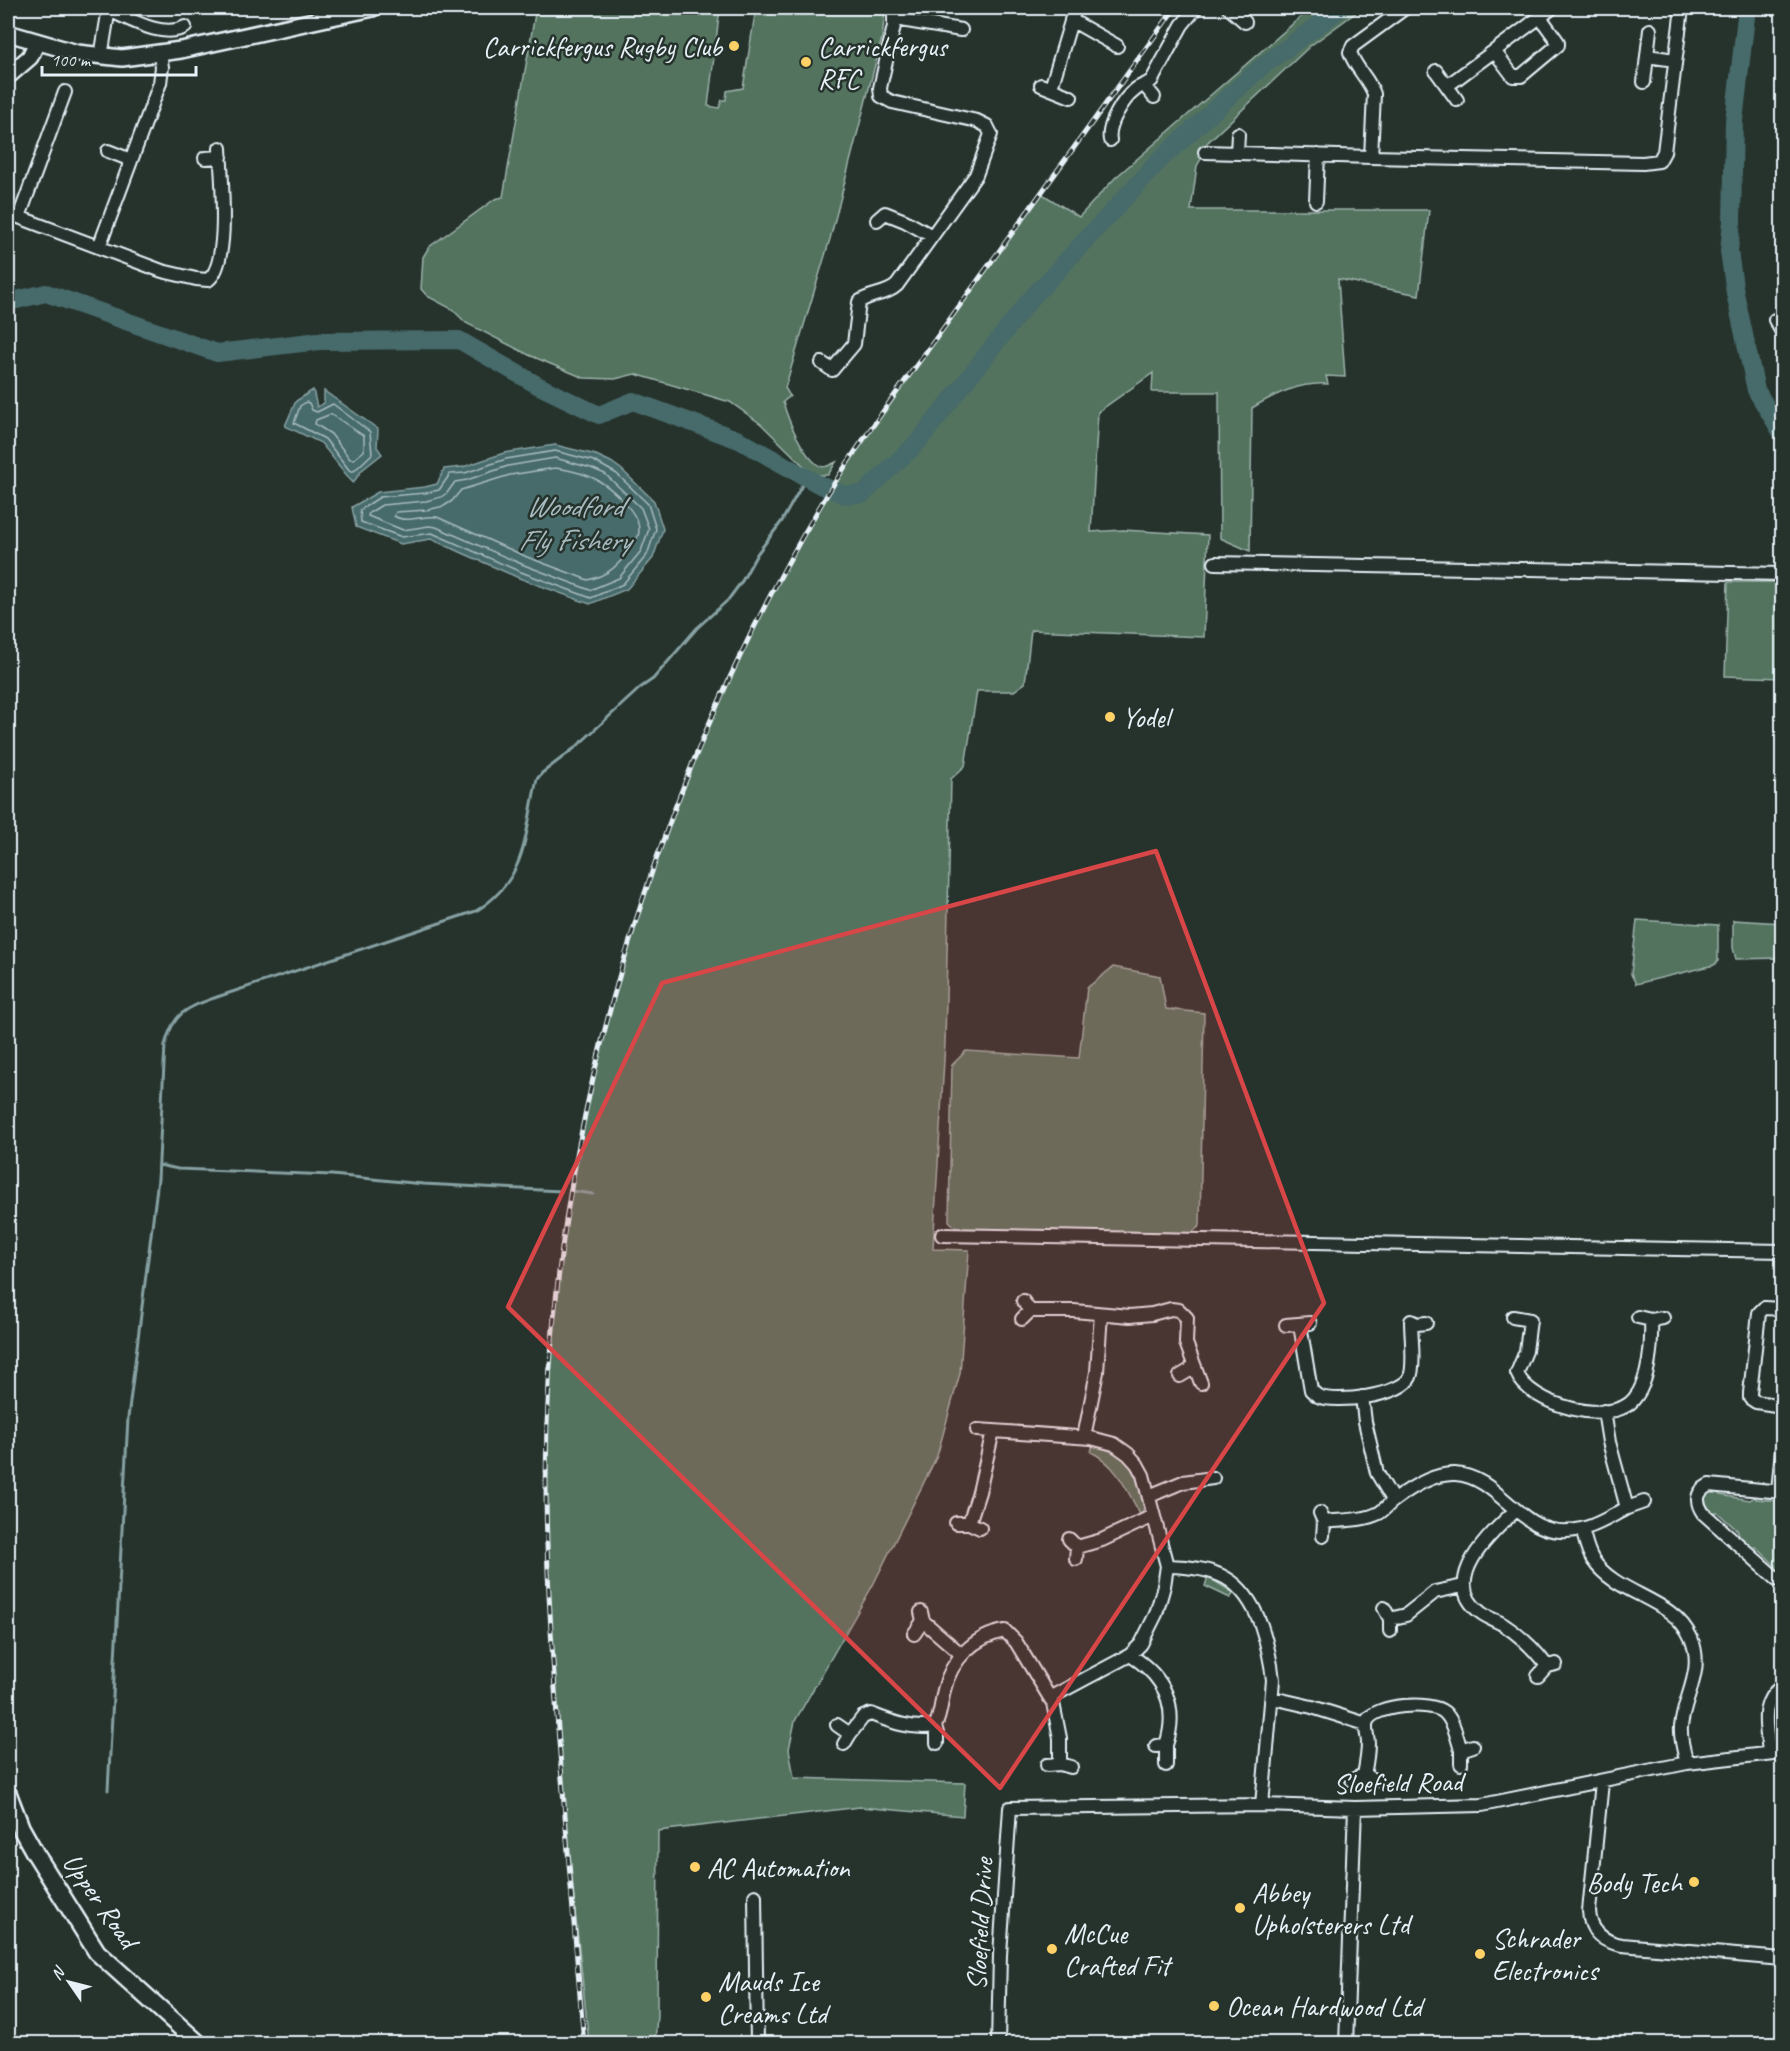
<svg xmlns="http://www.w3.org/2000/svg" width="1790" height="2051" font-family="Caveat,sans-serif">
<style>
.green{fill:#52735e;stroke:#9db2ab;stroke-width:1.5}
.water{fill:#476b6b;stroke:#87a1a3;stroke-width:1.5}
.lines{fill:none;stroke-linecap:round;stroke-linejoin:round}
.shore{stroke:#a8bbc0;stroke-width:1.5}
.stream{stroke:#87a1a3;stroke-width:3}
.river{stroke:#476b6b;stroke-width:18}
.minor-casing{stroke:#e8f1f8;stroke-width:16}
.tertiary-casing{stroke:#e8f1f8;stroke-width:20}
.secondary-casing{stroke:#e8f1f8;stroke-width:21}
.minor{stroke:#26332d;stroke-width:12}
.tertiary{stroke:#26332d;stroke-width:15}
.secondary{stroke:#26332d;stroke-width:16}
.rail-casing{stroke:#e8f1f8;stroke-width:5}
.rail{stroke:#26332d;stroke-width:3;stroke-dasharray:9;stroke-linecap:butt}
.marked{fill:#d94647;fill-opacity:0.2;stroke:#d94647;stroke-width:4.5;stroke-linejoin:round}
.poi-dot{fill:#ffd166;stroke:#26332d;stroke-width:2}
.labels{text-anchor:middle;stroke-width:5;stroke-linejoin:round;paint-order:stroke}
.poi-label{font-size:28px;fill:#e8f1f8;stroke:#26332d;text-anchor:start}
.street-label{font-size:28px;fill:#e8f1f8;stroke:#26332d}
.water-label{font-size:30px;font-style:italic;fill:#a8bbc0;stroke:#26332d}
</style>
<rect width="100%" height="100%" fill="#26332d"/>
<filter id="ink" filterUnits="userSpaceOnUse"><feTurbulence type="fractalNoise" baseFrequency=".0167" numOctaves="2"/><feDisplacementMap in="SourceGraphic" scale="12" xChannelSelector="R" yChannelSelector="G"/><feConvolveMatrix kernelMatrix="1 2 1 2 8 2 1 2 1" color-interpolation-filters="sRGB"/></filter>
<g filter="url(#ink)">
<path class="green" d="M536 8H720L708 106 719 108 722 100H726L727 91 743 88 756 8H882L885 11 882 38 830 239 785 388 790 396 783 402C788 420 802 454 818 465 824 469 830 465 836 462L828 475H813L761 424 730 402 635 374 615 379 584 378 529 355 466 323 452 309 427 296 421 289 423 257 429 247 495 199 503 197Z
M1311 8H1362L1310 46 1207 143 1205 152 1197 166 1191 210H1429L1419 295 1338 279 1345 377 1326 376 1328 384C1300 382 1275 394 1252 408L1250 551 1220 538 1219 392H1152L1153 373 1098 412 1091 532 1123 530 1208 535 1204 637 1031 630 1025 683 1014 691H977L965 766 951 779 945 1043 933 1249 969 1250 960 1373 937 1456 873 1585 795 1721 789 1749 794 1778 965 1783 963 1816 860 1807 658 1831 657 2015 655 2043H589C570 1855 544 1666 546 1477 549 1121 658 763 848 462L1041 193 1079 217 1115 178Z
M1728 582H1782V678L1725 676Z
M1637 920 1718 925V961L1714 965 1636 984 1631 974Z
M1733 920 1782 923V958L1736 959 1733 948Z
M1113 967 1160 976 1166 1009 1204 1013 1200 1226 1191 1233 959 1230 949 1221 952 1065 966 1051 1079 1058 1087 988Z
M1093 1445C1134 1456 1135 1470 1144 1508L1141 1516C1128 1492 1116 1463 1091 1452Z
M1708 1491H1716L1720 1495 1750 1500 1756 1496V1499L1782 1501V1577L1775 1572 1776 1566 1756 1547 1750 1548 1739 1536 1738 1531 1717 1512 1712 1513 1703 1500Z
M1208 1577 1234 1593 1230 1598 1205 1586Z"/>
<path class="water" d="M313 390 317 407 324 403V391L378 429 377 447 382 454 362 470 353 483 321 443 285 426 296 401Z
M555 445 596 455 611 462 621 469 654 501 663 529 653 558 627 589 590 604 519 578 431 539 401 544 356 527 352 507 378 492 425 487 437 484 444 469 463 467 504 453Z"/>
<g class="lines">
<path class="shore" d="M306 402 309 403 312 410 317 412 333 404 370 432 372 454 354 471H350L325 439 294 423 300 406Z
M331 414 364 436V451L354 459H350L331 434 315 424 316 420Z
M555 451 594 461 617 474 648 504 656 529 647 555 623 584 591 598 521 572 432 533 402 537 361 522 360 510 380 497 425 493 439 490 450 474 465 473 506 459Z
M555 458 591 468 605 474 641 508 649 529 641 551 619 578 590 590 524 565 436 527 429 526 403 530 368 516 369 513 382 505 426 501 441 497 447 493 455 482 467 480 508 466Z
M555 468C569 470 587 474 599 481 613 489 640 514 639 531 639 539 631 548 626 555 614 569 607 575 588 580L527 557 437 517C422 515 407 524 394 516L396 512 427 510 444 506 452 501 461 490 510 475Z"/>
<path class="stream" d="M159 1165 178 1169 332 1175 423 1184 561 1191
M572 1191 593 1194
M108 1790 128 1418 158 1179 165 1045C174 1011 187 1008 217 997L476 911C529 878 524 833 537 779L542 773 576 747 640 688 653 679 697 628 728 600 742 581 757 554 782 521 806 478"/>
<path class="river" d="M1747 8 1734 121 1732 221 1729 251 1735 293 1756 390 1782 433
M8 302 46 293 217 353 319 341 459 340 539 386 599 415 633 401 739 440 818 484 845 495 863 494 918 442 1029 301 1161 159 1260 68 1341 8"/>
<defs>
<path id="minor" d="M1229 8 1245 22
M109 10C130 19 162 39 185 27
M895 19 961 30
M1071 20 1117 46
M1494 51 1513 76H1521L1558 45V42L1540 17
M1647 56 1675 60
M101 57 109 8
M1436 71 1457 100
M1644 82 1650 30
M1041 85 1071 97
M1145 86 1154 97
M1447 86 1552 8
M1051 88 1075 8
M1110 140C1107 125 1123 99 1135 90 1140 85 1146 86 1152 80L1182 25 1196 8
M108 151 131 160
M1205 152 1371 157 1374 94C1369 79 1355 68 1350 52L1353 46 1405 8
M1237 153 1238 134
M1371 157 1643 163 1659 161 1664 152 1682 8
M205 158 221 157
M1316 201 1318 155
M8 213 162 271 196 279 208 280C231 264 221 175 220 148
M19 217 65 92
M877 220 885 213 905 221 932 236
M99 247 160 83 162 67 160 54
M1775 320 1782 332
M822 363 832 370 854 344 859 302C871 293 887 295 897 285L976 175 991 134 987 126 977 121 892 102 881 96 880 88 894 26V8
M1215 563 1782 574
M942 1235 1782 1251
M1782 1309 1764 1308 1759 1313 1750 1393V1398L1756 1402 1782 1406
M1030 1311H1074L1130 1316 1152 1314 1171 1309 1179 1310 1187 1318 1186 1343 1201 1383
M1513 1317 1530 1320 1526 1351 1517 1373C1529 1405 1612 1427 1634 1399 1650 1380 1652 1343 1651 1320
M1638 1317 1651 1320 1663 1318
M1022 1319 1030 1311 1023 1301
M1286 1325 1310 1323
M1300 1325 1311 1390C1313 1392 1315 1394 1318 1396 1335 1404 1401 1396 1410 1377 1415 1365 1411 1336 1411 1321L1417 1324 1426 1323
M1180 1376 1190 1370 1194 1365
M1362 1397 1365 1422 1377 1473 1393 1500
M977 1430 993 1431
M1084 1437 1097 1372 1101 1314
M1778 1492 1782 1448
M1782 1492 1709 1485C1696 1492 1695 1501 1703 1513L1777 1579 1782 1581
M1149 1496 1183 1482 1213 1478
M1627 1508 1644 1502
M1515 1511C1490 1534 1439 1581 1480 1612 1487 1618 1496 1620 1504 1625 1521 1636 1535 1650 1547 1666
M1320 1513 1324 1522 1323 1536
M1324 1522C1341 1520 1364 1521 1379 1513 1384 1510 1388 1505 1393 1501 1410 1488 1433 1473 1455 1474 1505 1477 1520 1544 1581 1529 1597 1526 1613 1515 1627 1508L1609 1442 1604 1411
M956 1523H969L980 1528
M969 1523 979 1492 993 1431 1091 1438 1114 1444 1128 1454 1137 1464 1143 1475 1167 1566 1164 1586 1156 1614 1141 1644 1130 1655 1051 1697
M1582 1529C1585 1539 1587 1551 1593 1560 1617 1596 1673 1597 1691 1638 1705 1670 1684 1696 1681 1727 1680 1739 1684 1752 1687 1763
M1069 1539 1077 1547 1076 1559
M1077 1547 1102 1540 1153 1516
M1167 1566C1216 1567 1243 1577 1261 1625 1267 1643 1271 1661 1273 1680L1262 1805
M1384 1608 1390 1619V1631
M1390 1619 1406 1615 1435 1592 1463 1586
M923 1621 961 1654
M914 1634 923 1621 921 1612
M1130 1655C1164 1676 1179 1706 1166 1745
M1538 1676 1547 1666 1556 1664
M1273 1698 1312 1707 1366 1724
M837 1725 850 1734 844 1744
M935 1726 937 1733V1743
M850 1734 863 1717 871 1714C891 1722 913 1730 935 1726 941 1715 941 1702 944 1690 951 1660 974 1636 1005 1631L1016 1642 1053 1703 1060 1738V1764
M1156 1746 1166 1745V1765
M1769 1753C1767 1727 1758 1704 1782 1686
M1461 1764V1750L1473 1746
M1047 1765 1060 1764 1071 1767
M1364 1775C1366 1765 1368 1754 1368 1743 1368 1736 1364 1728 1367 1721 1375 1704 1431 1701 1444 1712 1454 1721 1457 1738 1461 1750
M1352 1780 1364 1775 1374 1780
M1602 1782 1589 1911C1590 1932 1603 1942 1622 1945L1782 1959
M755 1896 757 2044
M998 2044 1000 1955 1010 1808 1262 1805 1355 1808 1482 1805 1687 1763 1782 1752
M1346 2044 1355 1808"/>
<path id="tertiary" d="M8 33 77 53 122 58 181 50 373 8
M8 76 30 57 37 42"/>
<path id="secondary" d="M8 1794 21 1828 35 1853 97 1952 199 2044"/>
</defs>
<use href="#minor" class="minor-casing"/>
<use href="#tertiary" class="tertiary-casing"/>
<use href="#secondary" class="secondary-casing"/>
<use href="#minor" class="minor"/>
<use href="#tertiary" class="tertiary"/>
<use href="#secondary" class="secondary"/>
<defs>
<path id="rail" d="M584 2044C576 1955 569 1867 562 1779 554 1680 546 1581 546 1481 546 1146 651 790 822 503 862 437 910 375 955 312 1028 211 1102 109 1175 8"/>
</defs>
<use href="#rail" class="rail-casing"/>
<use href="#rail" class="rail"/>
</g>
</g>
<path class="marked" d="M1156 851 1324 1303 1000 1788 508 1307 662 983Z"/>
<g class="poi-dot">
<circle cx="734" cy="46" r="6"/>
<circle cx="806" cy="62" r="6"/>
<circle cx="1110" cy="717" r="6"/>
<circle cx="695" cy="1867" r="6"/>
<circle cx="1694" cy="1882" r="6"/>
<circle cx="1240" cy="1908" r="6"/>
<circle cx="1052" cy="1949" r="6"/>
<circle cx="1480" cy="1954" r="6"/>
<circle cx="706" cy="1997" r="6"/>
<circle cx="1214" cy="2006" r="6"/>
</g>
<g class="labels">
<g class="poi-label">
<text x="722" y="56" text-anchor="end">Carrickfergus Rugby Club</text>
<text x="818" y="56">Carrickfergus<tspan x="818" dy="32">RFC</tspan></text>
<text x="1122" y="727">Yodel</text>
<text x="707" y="1877">AC Automation</text>
<text x="1682" y="1892" text-anchor="end">Body Tech</text>
<text x="1252" y="1902">Abbey<tspan x="1252" dy="32">Upholsterers Ltd</tspan></text>
<text x="1064" y="1943">McCue<tspan x="1064" dy="32">Crafted Fit</tspan></text>
<text x="1492" y="1948">Schrader<tspan x="1492" dy="32">Electronics</tspan></text>
<text x="718" y="1991">Mauds Ice<tspan x="718" dy="32">Creams Ltd</tspan></text>
<text x="1226" y="2016">Ocean Hardwood Ltd</text>
</g>
<g class="street-label">
<text transform="translate(1398 1782) rotate(-1)" y="10">Sloefield Road</text>
<text transform="translate(101 1900) rotate(55)" y="10">Upper Road</text>
<text transform="translate(979 1924) rotate(-87)" y="10">Sloefield Drive</text>
</g>
<g class="water-label">
<text x="574" y="516">Woodford<tspan x="574" dy="34">Fly Fishery</tspan></text>
</g>
</g>
<rect width="1790" height="2051" fill="none" stroke="#26332d" stroke-width="30"/>
<rect x="15" y="15" width="1760" height="2021" fill="none" stroke="#e8f1f8" stroke-width="2" filter="url(#ink)"/>
<g transform="translate(69 1982) rotate(305)" stroke="#26332d" stroke-width="4.5" paint-order="stroke">
<path d="M0-4.5L10 22L0 15L-10 22Z" fill="#e8f1f8"/>
<text y="-9" font-size="16" font-weight="bold" text-anchor="middle" fill="#e8f1f8">N</text>
</g>
<path d="M42 66v9h154v-9" fill="none" stroke="#e8f1f8" stroke-width="3"/>
<text x="51" y="66" font-size="18" fill="#e8f1f8" stroke="#26332d" stroke-width="4.5" paint-order="stroke">100 m</text>
</svg>
